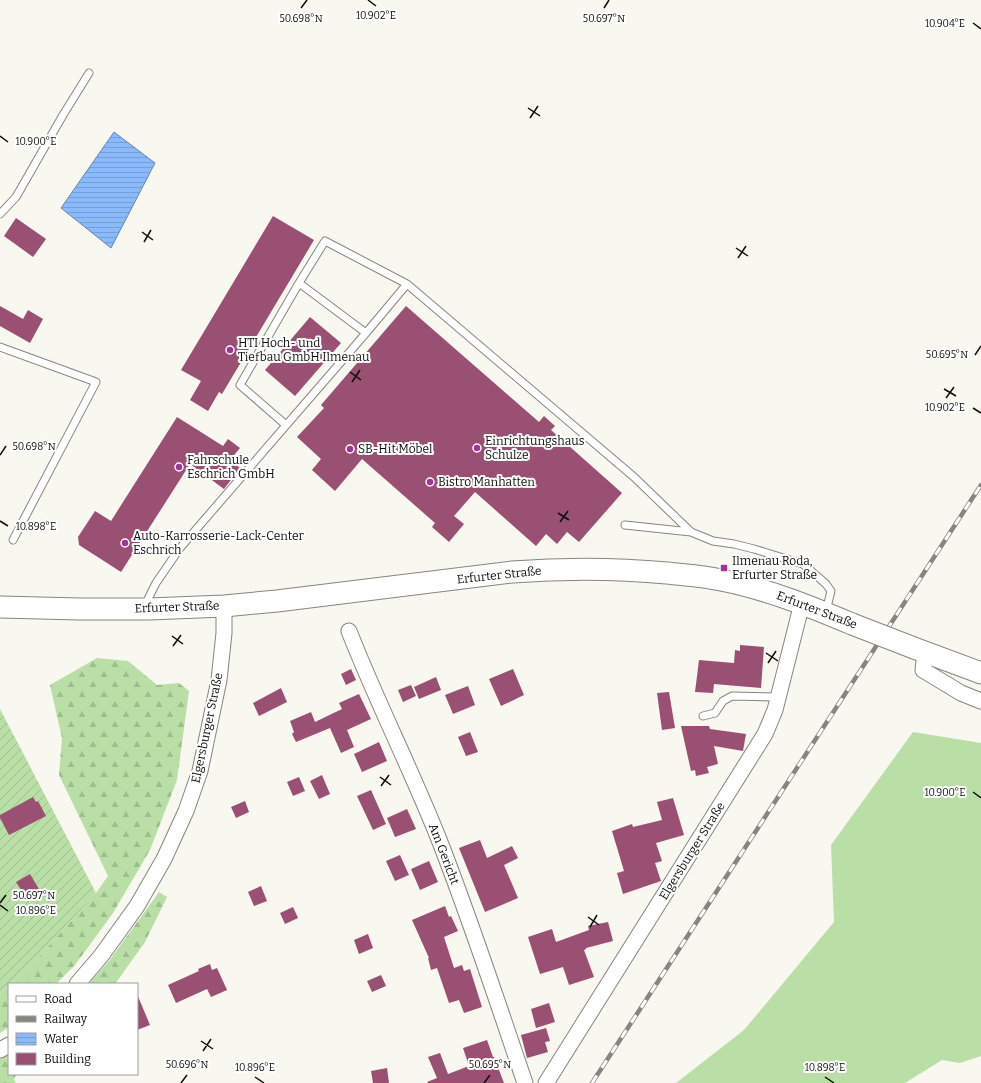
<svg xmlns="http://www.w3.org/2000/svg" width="981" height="1083" font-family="Bitter,serif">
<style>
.grass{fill:#b9dea6}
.forest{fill:url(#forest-firs)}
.garden{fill:url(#garden-furrows)}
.water{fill:url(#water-rules);stroke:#6486b3}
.building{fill:#9a5072}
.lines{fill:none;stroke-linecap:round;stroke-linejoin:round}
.lane-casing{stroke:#86857f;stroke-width:9}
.street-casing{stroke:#86857f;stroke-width:17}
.secondary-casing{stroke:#86857f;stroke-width:23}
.lane{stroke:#fff;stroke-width:7}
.street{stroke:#fff;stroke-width:15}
.secondary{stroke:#fff;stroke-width:21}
.rail-casing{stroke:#868580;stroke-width:4.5}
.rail{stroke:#fff;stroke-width:3;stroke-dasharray:9;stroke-linecap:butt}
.secondary-bridge-casing{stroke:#86857f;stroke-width:23;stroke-linecap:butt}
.secondary-bridge{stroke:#fff;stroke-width:21}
.ticks{fill:none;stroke:#0d0d0a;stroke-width:1.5}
.poi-dot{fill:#a03595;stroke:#fff;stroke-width:1.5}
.labels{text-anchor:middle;stroke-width:4;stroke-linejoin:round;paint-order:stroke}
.poi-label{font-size:12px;fill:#0d0d0a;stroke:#fff;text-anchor:start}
.street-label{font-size:12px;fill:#0d0d0a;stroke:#fff}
.ticks-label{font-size:10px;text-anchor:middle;fill:#0d0d0a;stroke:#fff;stroke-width:4;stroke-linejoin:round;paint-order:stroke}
</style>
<defs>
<pattern id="forest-firs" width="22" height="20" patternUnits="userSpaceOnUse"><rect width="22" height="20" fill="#b9dea6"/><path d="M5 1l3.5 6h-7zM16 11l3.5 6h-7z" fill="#9ebd8e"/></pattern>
<pattern id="garden-furrows" width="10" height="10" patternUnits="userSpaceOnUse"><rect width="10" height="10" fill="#b9dea6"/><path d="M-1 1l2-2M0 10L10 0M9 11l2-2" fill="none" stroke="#9ebd8e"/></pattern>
<pattern id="water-rules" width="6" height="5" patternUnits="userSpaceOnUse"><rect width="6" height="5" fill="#8abafb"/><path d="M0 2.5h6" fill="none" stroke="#769fd6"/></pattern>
</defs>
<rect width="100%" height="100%" fill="#f8f7f0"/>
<path class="grass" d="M913 732 981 743V1056L960 1063 942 1060 905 1083H676L744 1030 834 922 831 845Z"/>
<path class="forest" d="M97 658 128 661 157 685 179 683 189 691 177 780 150 850 113 913 75 965 56 984H11L29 968 96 893 108 876 59 775 62 738 50 685Z
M159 892 167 897 145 942 115 984H88L109 961Z
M9 986V1027L0 1033V993Z
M9 1052V1074H17L14 1079 16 1083H0V1059Z"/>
<path class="garden" d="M0 709 96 893 29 968 11 984H9V986L0 993Z"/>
<path class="water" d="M114 132 155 163 111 248 61 208Z"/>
<path class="building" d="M273 216 314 240 222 394 219 392 208 411 190 400 201 381 181 370Z
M16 218 46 239 33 257 4 236Z
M0 306 23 319 28 310 43 319 30 343 0 326Z
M406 306 539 422 544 416 555 426 551 430 622 493 579 542 567 532 557 544 546 534 536 546 475 492 454 516 464 524 449 542 432 527 435 523 362 459 335 491 312 470 321 459 297 437 324 408 321 405Z
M310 317 341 343 295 396 265 370Z
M177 417 223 446 228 439 240 448 230 460 240 468 224 489 190 464 121 572 79 545 78 537 95 511 111 521Z
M740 645 764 647 761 688 714 684 713 693 695 692 699 660 734 663 735 650 740 651Z
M351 669 356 680 346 685 341 674Z
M513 669 524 695 501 706 489 679Z
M436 677 441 690 419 699 414 687Z
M411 685 416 696 403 702 398 690Z
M468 686 475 705 453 714 445 695Z
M281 688 287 702 259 716 253 703Z
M669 692 675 728 662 730 657 693Z
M359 694 371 719 347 730 354 747 341 753 330 728 296 742 292 734 294 732 290 721 311 712 315 722 342 709 339 703Z
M681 726H709L710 729 746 734 743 751 714 746 718 764 707 767 709 773 696 776 695 770 691 771Z
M470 732 478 752 466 756 458 737Z
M379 742 387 761 362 772 354 754Z
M322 775 330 794 319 799 310 781Z
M299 777 305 791 293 796 287 782Z
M371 790 386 824 373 830 357 796Z
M33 797 36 802 38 801 46 816 9 835 0 818V815Z
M673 798 684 835 656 843 662 861 655 863 661 881 623 894 617 873 624 871 612 831 632 824 633 827 662 820 657 802Z
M245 801 249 812 236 818 231 807Z
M407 809 416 829 395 837 387 818Z
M480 840 487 858 512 846 518 858 504 865 518 898 485 912 459 848Z
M400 855 409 875 395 881 386 861Z
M429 861 438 882 420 890 411 869Z
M30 874 39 889 25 896 16 882Z
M261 886 267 901 254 906 248 892Z
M445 906 449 917 451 916 458 931 444 937 454 968 462 965 464 971 470 969 482 1007 464 1013 459 1000 449 1003 437 968 431 970 428 958H429L412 920Z
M293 907 298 918 285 924 280 913Z
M608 922 613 941 586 948V949L584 950 594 977 569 985 563 967 540 974 528 937 552 929 556 942 589 930 588 926Z
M368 934 373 948 359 954 354 940Z
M210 964 212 970 217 968 227 990 211 997 207 989 176 1003 168 985 199 971 198 969Z
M381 975 386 986 372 992 367 981Z
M137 994 150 1025 137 1030Z
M549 1003 555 1022 536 1028 531 1009Z
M546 1028 550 1041 545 1042 548 1052 527 1058 521 1035Z
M487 1040 493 1057H494L504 1083H428L427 1082 437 1078 428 1057 440 1053 448 1074 469 1066 463 1048Z
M387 1068 389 1083H373L371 1071Z"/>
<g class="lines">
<defs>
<path id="lane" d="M0 214 16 197 63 115 89 73
M366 333 299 283 325 241 407 284
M0 347 96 382 13 540
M286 425 240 385 299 283
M625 525 691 532
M149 607 148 599 156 583 180 548 366 333 407 284 634 477 691 532 713 541 734 544 754 549 803 564 826 584 831 591 826 611
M703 716 715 713 723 701 732 696 778 697"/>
<path id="street" d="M349 631C376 700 410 767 438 837 470 918 497 1001 525 1083
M925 652 923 670 961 693 981 701
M77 984 101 956 137 906 164 859 186 811 200 771 219 680 224 633V606
M0 1050 9 1045
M546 1083 765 734 775 710 802 603"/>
<path id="secondary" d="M0 607 80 609H149L224 606 277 601 512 572C564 568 615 568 667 573 684 575 703 576 721 580 767 589 809 606 852 624
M914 648 981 673"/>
</defs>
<use href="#lane" class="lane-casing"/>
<use href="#street" class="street-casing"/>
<use href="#secondary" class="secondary-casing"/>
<use href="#lane" class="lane"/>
<use href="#street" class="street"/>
<use href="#secondary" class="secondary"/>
<defs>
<path id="rail" d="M592 1083 981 485"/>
</defs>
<use href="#rail" class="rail-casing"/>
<use href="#rail" class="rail"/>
<defs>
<path id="secondary-bridge" d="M852 624 914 648"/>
</defs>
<use href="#secondary-bridge" class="secondary-bridge-casing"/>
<use href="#secondary-bridge" class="secondary-bridge"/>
</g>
<path class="ticks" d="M368 0 376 6M301 8 307 0M604 8 609 0M973 23 981 29M528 108 540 116M530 118 538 106M0 136 8 142M142 232 153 240M144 242 151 230M736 248 748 256M738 258 746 246M975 355 981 346M350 372 361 380M352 382 360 370M944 389 956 396M946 398 954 387M973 408 981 413M0 455 6 446M558 513 569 520M0 521 8 526M560 522 568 511M172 636 183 644M173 646 181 635M766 653 778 661M768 663 776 651M380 777 391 785M381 786 389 775M973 792 981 798M0 903 6 895M0 905 8 911M588 917 599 925M590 927 597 915M201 1041 213 1049M203 1051 211 1039M255 1077 264 1083M825 1077 834 1083M181 1083 187 1075M484 1083 490 1075"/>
<g class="poi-dot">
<circle cx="230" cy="350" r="4"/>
<circle cx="477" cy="448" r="4"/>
<circle cx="350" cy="449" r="4"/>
<circle cx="179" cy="467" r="4"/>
<circle cx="430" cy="482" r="4"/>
<circle cx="125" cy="543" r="4"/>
<rect x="720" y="564" width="8" height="8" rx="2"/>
</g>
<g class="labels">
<g class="poi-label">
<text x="238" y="347">HTI Hoch- und<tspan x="238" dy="14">Tiefbau GmbH Ilmenau</tspan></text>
<text x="485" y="445">Einrichtungshaus<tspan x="485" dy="14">Schulze</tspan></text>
<text x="358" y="453">SB-Hit Möbel</text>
<text x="187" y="464">Fahrschule<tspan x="187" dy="14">Eschrich GmbH</tspan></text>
<text x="438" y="486">Bistro Manhatten</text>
<text x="133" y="540">Auto-Karrosserie-Lack-Center<tspan x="133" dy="14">Eschrich</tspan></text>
<text x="732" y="565">Ilmenau Roda,<tspan x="732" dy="14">Erfurter Straße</tspan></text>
</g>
<g class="street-label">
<text transform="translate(499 575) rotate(-6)" y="4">Erfurter Straße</text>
<text transform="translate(177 607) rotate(-2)" y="4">Erfurter Straße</text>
<text transform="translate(817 610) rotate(21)" y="4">Erfurter Straße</text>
<text transform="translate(207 728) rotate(-78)" y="4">Elgersburger Straße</text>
<text transform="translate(692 851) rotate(-58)" y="4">Elgersburger Straße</text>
<text transform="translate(444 854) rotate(69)" y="4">Am Gericht</text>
</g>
</g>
<g class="ticks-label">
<text x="376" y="19">10.902°E</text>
<text x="604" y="22">50.697°N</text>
<text x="301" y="22">50.698°N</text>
<text x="945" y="27">10.904°E</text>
<text x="36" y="145">10.900°E</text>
<text x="947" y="358">50.695°N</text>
<text x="945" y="411">10.902°E</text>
<text x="34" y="450">50.698°N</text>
<text x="36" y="530">10.898°E</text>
<text x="945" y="796">10.900°E</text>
<text x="34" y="899">50.697°N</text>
<text x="36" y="914">10.896°E</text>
<text x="187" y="1068">50.696°N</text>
<text x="490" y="1068">50.695°N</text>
<text x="255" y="1071">10.896°E</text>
<text x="825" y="1071">10.898°E</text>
</g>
<rect x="8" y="983" width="130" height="92" fill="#ffffff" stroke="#9e9e9d"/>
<rect x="16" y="996" width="20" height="6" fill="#ffffff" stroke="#9e9e9d"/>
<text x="44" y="1003" font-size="12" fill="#0d0d0a">Road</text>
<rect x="16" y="1016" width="20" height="6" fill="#868580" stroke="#9e9e9d"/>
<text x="44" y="1023" font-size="12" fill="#0d0d0a">Railway</text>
<rect x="16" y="1033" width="20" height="12" fill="url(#water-rules)" stroke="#9e9e9d"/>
<text x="44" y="1043" font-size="12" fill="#0d0d0a">Water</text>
<rect x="16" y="1053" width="20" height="12" fill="#9a5072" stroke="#9e9e9d"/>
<text x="44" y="1063" font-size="12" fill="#0d0d0a">Building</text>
</svg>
